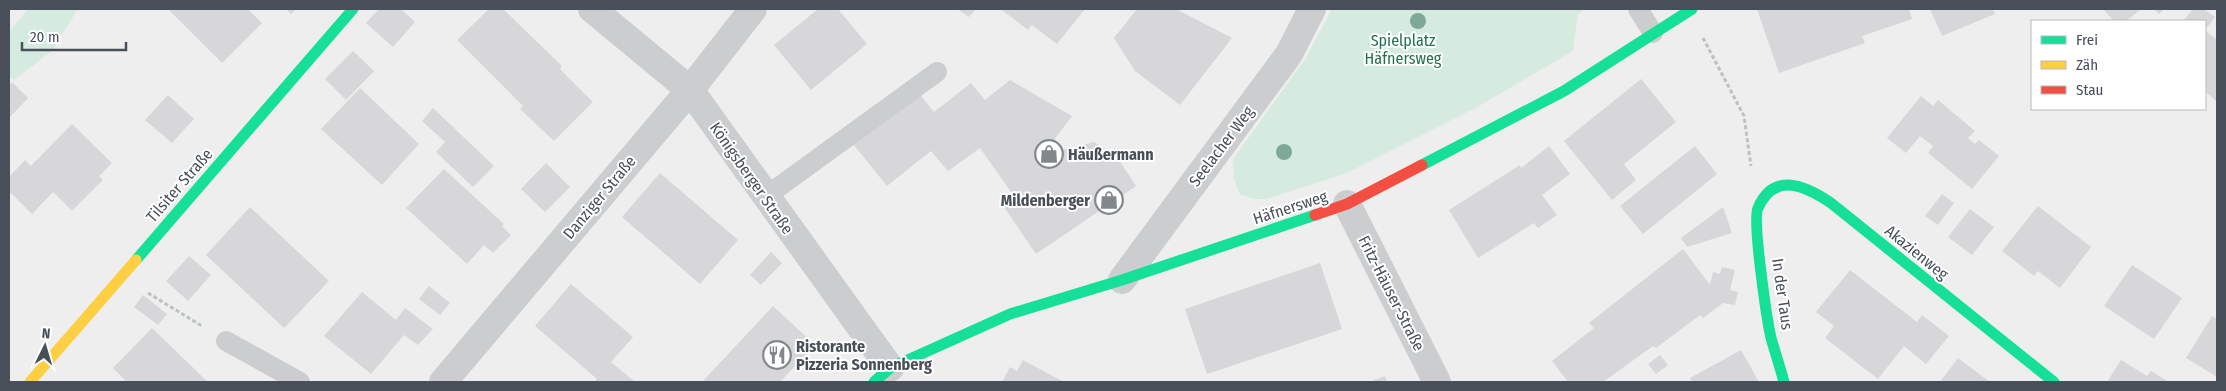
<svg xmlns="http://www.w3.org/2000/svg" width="2226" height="391" font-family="'Fira Sans Condensed',sans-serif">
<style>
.green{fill:#d5ebdf}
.building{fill:#d7d6d9}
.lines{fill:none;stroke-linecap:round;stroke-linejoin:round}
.path{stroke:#b9c3c0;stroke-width:3;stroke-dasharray:4 2.5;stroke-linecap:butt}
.lane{stroke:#cbcdcf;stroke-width:20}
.street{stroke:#cbcdcf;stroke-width:28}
.fast{stroke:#16e098;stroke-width:11}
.slow{stroke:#ffcf43;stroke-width:11}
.jam{stroke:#f24e42;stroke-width:11}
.tree{fill:#7ea996}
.labels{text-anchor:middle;stroke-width:4;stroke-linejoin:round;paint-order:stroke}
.park-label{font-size:16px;fill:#21714e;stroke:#fff}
.street-label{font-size:16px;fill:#484f58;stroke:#fff}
.poi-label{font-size:16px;font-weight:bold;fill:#484f58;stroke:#fff;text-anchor:start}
</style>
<rect width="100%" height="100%" fill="#efeeee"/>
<path class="green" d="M28 9H78L52 51 14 80 9 76V32Z
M1332 9H1586L1578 14 1573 51 1479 106 1347 173 1267 199H1253L1240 194 1234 180 1233 159 1306 58Z"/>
<path class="building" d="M168 9H248L262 23 222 63Z
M286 9H296L291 14Z
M379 9H401L415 22 393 47 366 23Z
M489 9H503L562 66 560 69 593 102 554 141 520 109 523 106 457 40Z
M818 9H838L867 44 811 90 774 45Z
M957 9H976L969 17Z
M1003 9H1085L1057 44 1032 25 1028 30 1002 10Z
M1137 9H1176L1232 38 1180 105 1135 71 1114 38Z
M1757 9H1909L1912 19 1862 36 1865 43 1779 73Z
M1930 9H1993L1995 14 1942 36Z
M2103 9H2141L2126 21H2114Z
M2154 9H2164L2159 14Z
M2193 9H2204L2215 17 2205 30 2217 40V102L2205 91V21H2183Z
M353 51 374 71 346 100 325 79Z
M1641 79 1676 122 1624 164 1636 180 1612 200 1564 141Z
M1010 80 1072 116 1054 140 1058 151 1094 142 1117 157 1136 186 1036 254 1004 207 1016 199 980 148 948 171 931 151 887 186 853 144 918 92 934 112 971 83 985 100Z
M12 82 28 98 9 118V86Z
M360 88 419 144 382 185 321 129Z
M168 95 194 119 172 143 145 120Z
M1921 96 1933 106 1938 100 1975 131 1968 138 1975 144 1979 140 1999 156 1972 189 1928 153 1933 146 1920 136 1906 153 1887 138Z
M433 108 494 166 473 187 436 152 445 142 422 121Z
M72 124 112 163 99 176 103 180 72 211 53 192 32 214 9 191V177L25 160 31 166Z
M1549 146 1570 174 1542 195 1557 215 1538 228 1534 223 1478 258 1449 210 1520 165 1521 168Z
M1695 146 1717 174 1643 234 1620 206Z
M546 163 570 187 545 212 521 189Z
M444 169 504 224 502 226 511 235 493 253 484 245 467 264 406 208Z
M660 173 738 240 700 284 622 217Z
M1942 194 1954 203 1938 225 1925 216Z
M2038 206 2091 247 2060 288 2038 271 2034 276 2002 251Z
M250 207 329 281 284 328 206 255Z
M1723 207 1732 233 1687 247 1681 238Z
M1970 209 1994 227 1972 255 1948 237Z
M1683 249 1710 285 1713 272 1720 274 1722 267 1735 270 1730 290 1738 292 1735 305 1723 303 1703 318 1700 315 1656 348 1653 346 1603 382H1568L1552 361 1594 328 1589 323Z
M771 252 782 263 761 285 750 275Z
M189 256 211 275 188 301 166 281Z
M1320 263 1342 329 1207 374 1185 309Z
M2132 265 2182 298 2154 339 2104 306Z
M1850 270 1917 322 1922 315 1949 336 1926 364 1904 346 1878 379 1825 338 1834 326 1816 312Z
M571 284 633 337 611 362 635 382H594L597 379 535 326Z
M429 286 450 303 440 315 419 299Z
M362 292 396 320 405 308 433 329 418 345 404 335 371 374 324 336Z
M143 295 167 314 158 325 134 307Z
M773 306 815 345 780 382H702Z
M2212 316 2217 319V377L2186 358Z
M152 328 184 359 208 382H127L113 368Z
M1741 350 1759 382H1692L1690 378Z
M1660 355 1668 365 1656 374 1648 364Z
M1958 358 1990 382H1940Z
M1023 360 1064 382H1002L1010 367 1017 371Z
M2121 360 2147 376 2151 371 2169 382H2107Z
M1385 376 1387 382H1369Z"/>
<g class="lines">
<path class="path" d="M1703 38 1744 116 1751 166
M148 293 202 326"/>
<path class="lane" d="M1638 9 1653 33
M765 197 937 72
M226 341 300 382"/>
<path class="street" d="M592 9 690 90 890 368
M1347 204 1437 382
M1122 280 1289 54 1312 9
M443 382 690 90 753 9"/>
<path class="fast" d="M1422 165 1564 91 1692 9
M136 260 353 9
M874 382 890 368 1010 314 1122 280 1315 215
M1784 382C1780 367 1775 352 1771 338 1767 320 1752 220 1758 208 1774 171 1806 186 1831 203L2054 382"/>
<path class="slow" d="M30 382 136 260"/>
<path class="jam" d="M1315 215 1347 204 1422 165"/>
</g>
<g class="tree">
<circle cx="1418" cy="21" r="8"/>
<circle cx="1284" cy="152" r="8"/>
</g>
<defs>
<symbol id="shop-ring" viewBox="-11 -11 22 22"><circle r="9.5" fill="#fff" stroke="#82878c" stroke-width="1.5"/><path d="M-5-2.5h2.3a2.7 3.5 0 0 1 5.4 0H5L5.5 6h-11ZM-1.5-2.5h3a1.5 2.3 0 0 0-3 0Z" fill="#82878c"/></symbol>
<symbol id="restaurant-ring" viewBox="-11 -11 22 22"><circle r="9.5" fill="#fff" stroke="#82878c" stroke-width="1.5"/><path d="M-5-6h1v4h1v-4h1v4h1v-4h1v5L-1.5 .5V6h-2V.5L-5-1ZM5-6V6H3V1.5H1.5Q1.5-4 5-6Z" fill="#82878c"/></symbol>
</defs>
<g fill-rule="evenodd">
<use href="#shop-ring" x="1033" y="138" width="32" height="32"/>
<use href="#shop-ring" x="1093" y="184" width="32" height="32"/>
<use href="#restaurant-ring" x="761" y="339" width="32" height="32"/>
</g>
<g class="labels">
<g class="park-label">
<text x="1403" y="46">Spielplatz<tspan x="1403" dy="18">Häfnersweg</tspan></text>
</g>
<g class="street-label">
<text transform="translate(1221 146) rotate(-53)" y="6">Seelacher Weg</text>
<text transform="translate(752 178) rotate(55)" y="6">Königsberger Straße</text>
<text transform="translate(179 185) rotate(-49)" y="6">Tilsiter Straße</text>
<text transform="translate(599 197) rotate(-50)" y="6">Danziger Straße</text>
<text transform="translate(1290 207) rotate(-18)" y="6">Häfnersweg</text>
<text transform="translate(1917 252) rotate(39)" y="6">Akazienweg</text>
<text transform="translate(1392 293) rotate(63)" y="6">Fritz-Häuser-Straße</text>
<text transform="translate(1783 294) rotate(82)" y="6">In der Taus</text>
</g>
<g class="poi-label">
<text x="1068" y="160">Häußermann</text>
<text x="1090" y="206" text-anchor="end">Mildenberger</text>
<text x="796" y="352">Ristorante<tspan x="796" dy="18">Pizzeria Sonnenberg</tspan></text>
</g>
</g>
<rect width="2226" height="391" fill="none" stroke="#484f58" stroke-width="20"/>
<rect x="2031" y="20" width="175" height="90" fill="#ffffff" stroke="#b6b9bc"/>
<rect x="2041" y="36" width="25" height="8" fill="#16e098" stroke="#b6b9bc"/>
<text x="2076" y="45" font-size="15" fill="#484f58">Frei</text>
<rect x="2041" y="61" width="25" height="8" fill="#ffcf43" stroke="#b6b9bc"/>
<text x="2076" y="70" font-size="15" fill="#484f58">Zäh</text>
<rect x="2041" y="86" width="25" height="8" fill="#f24e42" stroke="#b6b9bc"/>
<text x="2076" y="95" font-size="15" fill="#484f58">Stau</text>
<g transform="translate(45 346) rotate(5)" stroke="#ffffff" stroke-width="4" paint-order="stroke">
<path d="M0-4L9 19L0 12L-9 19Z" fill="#484f58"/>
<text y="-8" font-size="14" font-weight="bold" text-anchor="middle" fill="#484f58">N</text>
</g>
<path d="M22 42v8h104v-8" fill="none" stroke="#484f58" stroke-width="2.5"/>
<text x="30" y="42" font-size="15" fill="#484f58" stroke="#ffffff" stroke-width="4" paint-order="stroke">20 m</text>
</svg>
